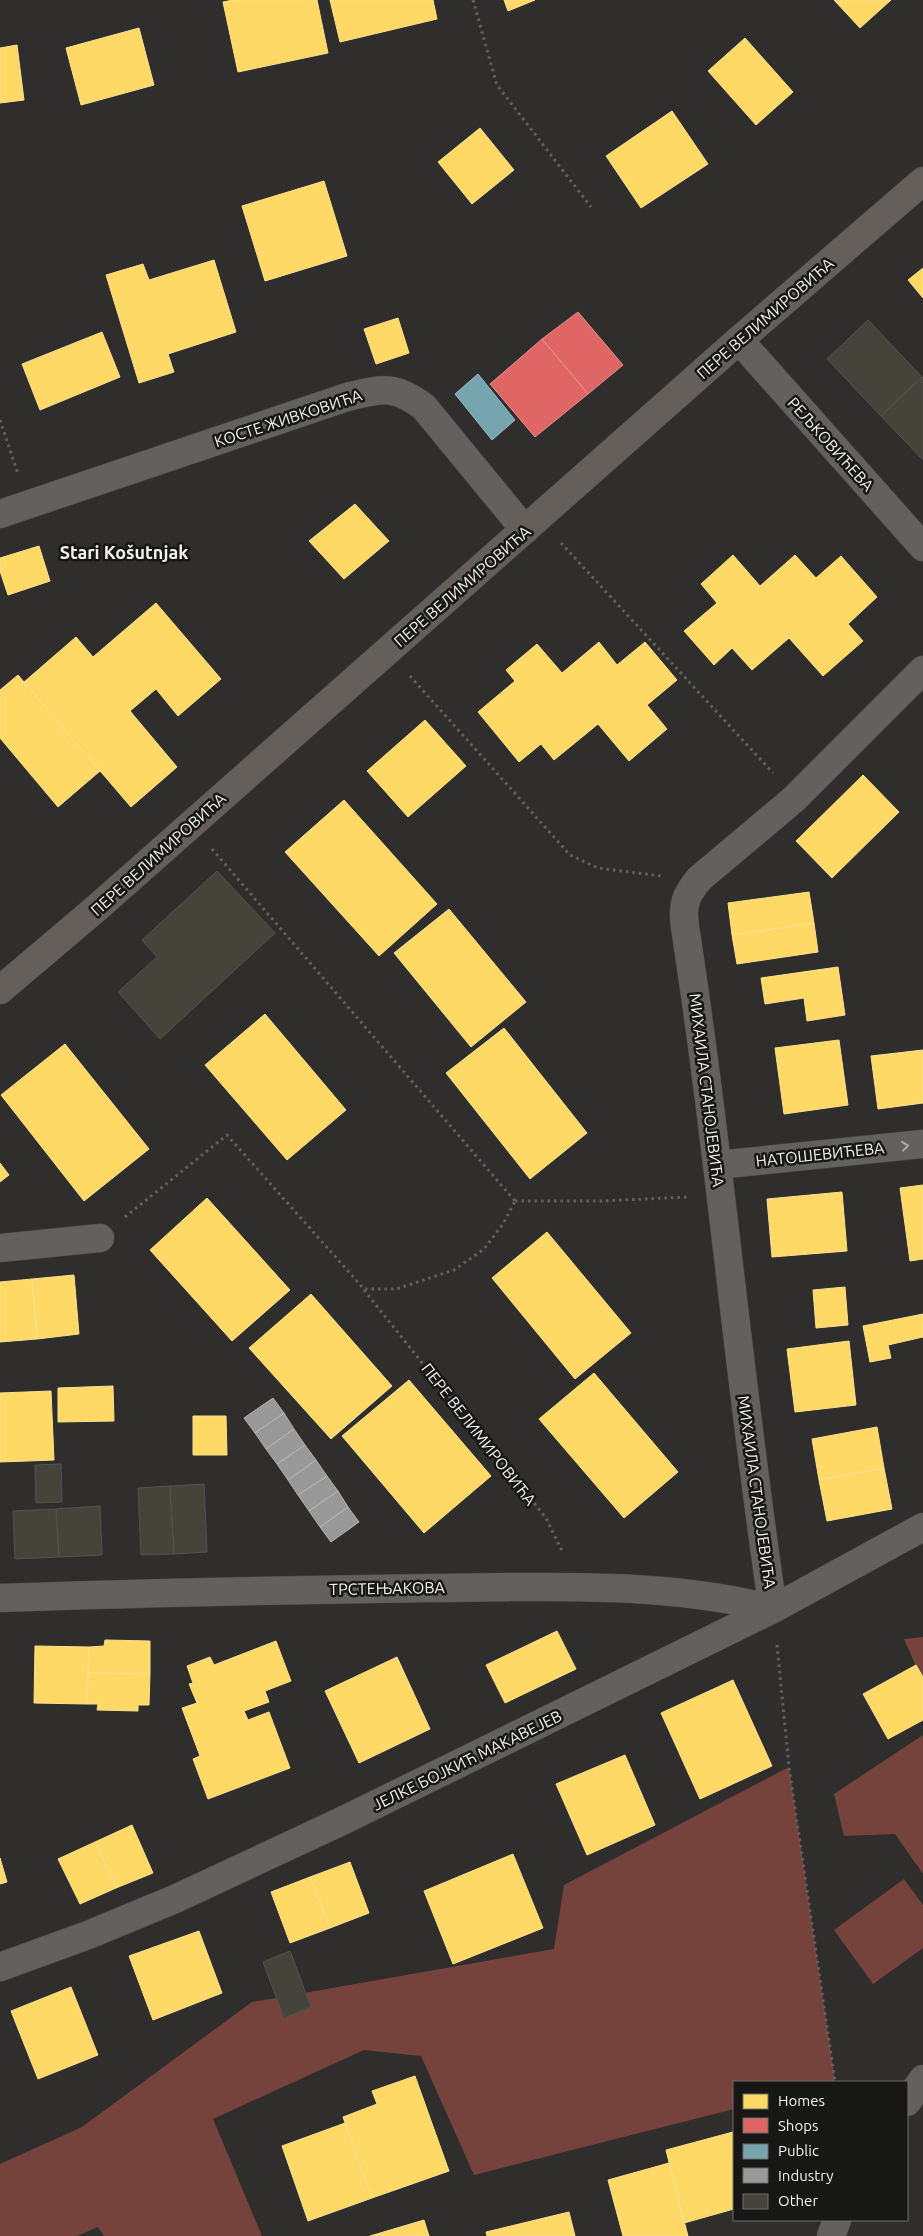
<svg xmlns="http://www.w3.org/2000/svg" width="923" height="2236" font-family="Ubuntu,sans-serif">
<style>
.green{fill:#76433c}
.homes{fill:#ffd966;stroke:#fbe08f}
.shops{fill:#e06666;stroke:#e6908f}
.public{fill:#76a5af;stroke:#9cbcc2}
.industry{fill:#999;stroke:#b4b4b3}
.building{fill:#44443a;stroke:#535351}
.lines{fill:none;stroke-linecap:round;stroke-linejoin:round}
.minor-casing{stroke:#4c4b49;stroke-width:29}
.major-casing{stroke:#4c4b49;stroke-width:29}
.path{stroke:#626261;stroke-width:3;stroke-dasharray:2.5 4;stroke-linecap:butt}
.minor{stroke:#626160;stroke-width:28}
.major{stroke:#655f5b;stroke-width:28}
.oneway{stroke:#aaaaa8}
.labels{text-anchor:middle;stroke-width:5;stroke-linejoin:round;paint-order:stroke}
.street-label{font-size:16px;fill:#f3f2f0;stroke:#171715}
.neighbourhood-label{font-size:18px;font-weight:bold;fill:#f3f2f0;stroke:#171715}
</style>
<rect width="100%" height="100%" fill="#2f2e2c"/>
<path class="green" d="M923 1637V1682L904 1639Z
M923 1735V1874L895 1834 844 1836 834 1794Z
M789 1767 835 2082H734V2109L474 2175 421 2056 364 2050 213 2119 262 2236H104L98 2227 77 2236H0V2164L82 2127 252 2002 554 1949 564 1885Z
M904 1879 923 1905V1948L873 1984 834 1930Z"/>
<path class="homes" d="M233 0H317L328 53 238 72 223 2Z
M330 0H433L437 19 340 42Z
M504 0H535L508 11Z
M834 0H891L860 28Z
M139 28 154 85 81 105 66 48Z
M745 38 793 92 756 125 708 71Z
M17 45 24 100 0 103V48Z
M672 111 708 164 641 208 606 156Z
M480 128 514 170 472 204 438 162Z
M324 181 347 256 265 281 242 206Z
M214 260 236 332 168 354 174 372 139 383 106 275 143 264 149 280Z
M923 268V298L908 280Z
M398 318 409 353 376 364 364 329Z
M102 332 120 377 40 410 22 364Z
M355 504 389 541 344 579 309 541Z
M39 546 50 581 8 595 0 571V558Z
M733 555 760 586 795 555 816 578 841 556 877 597 848 624 863 641 823 676 789 638 752 670 732 648 714 665 684 631 717 603 701 584Z
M156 603 221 679 178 716 156 689 130 711 177 767 131 807 24 682 76 637 93 657Z
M599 642 617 665 645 642 677 680 647 705 667 729 629 761 598 724 554 760 541 744 519 762 478 712 515 681 506 670 537 644 562 673Z
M18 675 100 771 58 807 0 738V690Z
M425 720 466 766 408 817 367 771Z
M863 775 899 812 832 878 796 841Z
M344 800 437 904 379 956 285 852Z
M809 892 814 923 732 935 728 903Z
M449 909 526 1002 471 1047 394 953Z
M814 923 818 952 737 964 732 935Z
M838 967 845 1015 807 1021 804 998 765 1004 761 978Z
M265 1014 346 1110 287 1160 205 1065Z
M504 1028 587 1133 530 1179 446 1073Z
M839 1040 848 1105 784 1114 775 1048Z
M65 1044 149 1149 84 1201 1 1095Z
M923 1050V1103L878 1109 871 1056Z
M0 1163 9 1175 0 1182Z
M923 1185V1259L910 1261 900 1188Z
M842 1192 847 1251 772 1257 767 1199Z
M207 1198 290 1290 232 1341 150 1250Z
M547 1232 631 1333 575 1379 492 1278Z
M74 1275 79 1334 37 1339 32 1279Z
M32 1279 37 1339 0 1342V1282Z
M845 1287 848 1325 816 1328 813 1290Z
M311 1294 392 1386 331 1439 249 1348Z
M923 1314V1337L888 1345 891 1358 870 1362 863 1326Z
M849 1341 856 1405 795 1412 787 1349Z
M594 1373 678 1472 624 1518 539 1419Z
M409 1380 491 1476 424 1533 342 1436Z
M113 1386 114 1421 58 1422V1388Z
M51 1391 54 1460 0 1462V1393Z
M193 1416H226L227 1455H193Z
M877 1427 884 1468 819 1480 812 1439Z
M884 1468 892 1509 827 1521 819 1480Z
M557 1631 576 1669 505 1703 486 1665Z
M105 1640 150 1641V1674L88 1673 89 1647 104 1646Z
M276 1641 291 1681 265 1691 269 1702 244 1711 248 1720 269 1712 290 1768 208 1799 193 1759 200 1756 182 1708 197 1703 189 1684 193 1683 187 1666 210 1657 214 1665Z
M35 1646 89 1647 87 1704 34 1703Z
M397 1657 430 1729 359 1763 325 1691Z
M916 1665 923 1677V1720L888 1739 863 1694Z
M88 1673 150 1674 149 1705H138V1711L97 1710 98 1704H87Z
M733 1680 772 1766 700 1799 661 1713Z
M625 1755 655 1825 587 1855 556 1784Z
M132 1825 153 1873 116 1888 95 1842Z
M95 1842 116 1888 80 1904 58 1859Z
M513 1854 543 1928 453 1964 424 1891Z
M0 1858 7 1882 0 1884Z
M350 1862 369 1913 330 1928 310 1877Z
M310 1877 330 1928 290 1943 271 1892Z
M199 1931 222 1993 153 2020 129 1956Z
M71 1987 98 2055 38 2079 11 2011Z
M415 2076 449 2171 372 2198 343 2117 377 2104 372 2091Z
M345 2123 372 2198 308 2221 282 2146Z
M733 2132 734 2209 684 2223 666 2150Z
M669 2163 688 2236H623L608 2180Z
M569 2212 575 2236H487L486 2232Z
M424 2220 429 2236H370Z"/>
<path class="shops" d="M578 312 623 365 588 394 542 339Z
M542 339 588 394 535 437 490 384Z"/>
<path class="public" d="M478 374 515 420 492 440 455 394Z"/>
<path class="industry" d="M273 1398 284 1413 255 1433 244 1418Z
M284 1413 294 1429 266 1449 255 1433Z
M294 1429 305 1445 277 1464 266 1449Z
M305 1445 316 1460 288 1480 277 1464Z
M316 1460 327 1476 298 1495 288 1480Z
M327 1476 338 1491 309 1511 298 1495Z
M338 1491 348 1507 320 1527 309 1511Z
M348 1507 359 1522 331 1542 320 1527Z"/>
<path class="building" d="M868 320 922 377 881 416 827 359Z
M922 377 923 378V460L881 416Z
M217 871 275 933 160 1039 118 992 157 957 142 940Z
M61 1464 62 1502 36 1503 35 1465Z
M204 1484 207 1552 174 1554 170 1486Z
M170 1486 174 1554 141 1555 138 1488Z
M100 1506 102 1555 59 1557 56 1509Z
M56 1509 59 1557 15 1559 13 1511Z
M290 1951 311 2007 284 2018 263 1962Z"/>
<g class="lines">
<defs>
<path id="minor" d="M739 340 923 547
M0 514 347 397C381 389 393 384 424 407L525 530
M717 1165 923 1144
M0 1248 100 1238
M0 1598C144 1593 288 1590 432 1588 546 1587 662 1581 773 1609 739 1383 720 1154 685 927 682 905 685 896 699 879L794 799 923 670
M0 1967 88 1935 175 1899 342 1821 773 1609 923 1527
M907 2102 923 2079
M831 2236 837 2220"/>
<path id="major" d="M0 990 99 906 739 340 923 181"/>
</defs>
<use href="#minor" class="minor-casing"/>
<use href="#major" class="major-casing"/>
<path class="path" d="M473 0 497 85 591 207
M0 420 18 474
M561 543 773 773
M410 676 570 855 598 868 661 876
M212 849 515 1201
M515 1201H601L687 1197
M125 1217 227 1135 364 1289H396L454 1270 484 1249 503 1224 515 1201
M364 1290 546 1518 563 1553
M777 1645 789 1767 835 2082"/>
<use href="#minor" class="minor"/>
<use href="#major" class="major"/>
</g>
<defs><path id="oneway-chevron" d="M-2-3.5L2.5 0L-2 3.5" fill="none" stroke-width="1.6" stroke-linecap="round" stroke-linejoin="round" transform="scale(1.25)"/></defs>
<use class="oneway" href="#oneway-chevron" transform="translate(905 1146) rotate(-6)"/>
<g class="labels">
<g class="street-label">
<text transform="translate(765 318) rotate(-41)" y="6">ПЕРЕ ВЕЛИМИРОВИЋА</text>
<text transform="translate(288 418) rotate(-18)" y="6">КОСТЕ ЖИВКОВИЋА</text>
<text transform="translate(831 444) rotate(48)" y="6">РЕЉКОВИЋЕВА</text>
<text transform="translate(462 586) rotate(-41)" y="6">ПЕРЕ ВЕЛИМИРОВИЋА</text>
<text transform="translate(158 854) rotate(-42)" y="6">ПЕРЕ ВЕЛИМИРОВИЋА</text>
<text transform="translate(707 1090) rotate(83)" y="6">МИХАИЛА СТАНОЈЕВИЋА</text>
<text transform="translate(820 1154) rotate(-6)" y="6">НАТОШЕВИЋЕВА</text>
<text transform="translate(479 1434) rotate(52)" y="6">ПЕРЕ ВЕЛИМИРОВИЋА</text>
<text transform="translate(757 1492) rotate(82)" y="6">МИХАИЛА СТАНОЈЕВИЋА</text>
<text transform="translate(387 1588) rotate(-1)" y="6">ТРСТЕЊАКОВА</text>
<text transform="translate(467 1760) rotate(-26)" y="6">ЈЕЛКЕ БОЈКИЋ МАКАВЕЈЕВ</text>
</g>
<g class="neighbourhood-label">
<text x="124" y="559">Stari Košutnjak</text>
</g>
</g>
<rect x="733" y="2081" width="175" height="140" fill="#171715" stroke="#6f6f6d"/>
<rect x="743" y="2094" width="25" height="15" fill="#ffd966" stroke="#6f6f6d"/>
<text x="778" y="2106" font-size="15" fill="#f3f2f0">Homes</text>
<rect x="743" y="2118" width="25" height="15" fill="#e06666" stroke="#6f6f6d"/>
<text x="778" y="2131" font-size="15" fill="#f3f2f0">Shops</text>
<rect x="743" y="2144" width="25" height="15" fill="#76a5af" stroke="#6f6f6d"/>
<text x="778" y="2156" font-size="15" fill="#f3f2f0">Public</text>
<rect x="743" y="2168" width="25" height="15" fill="#999999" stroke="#6f6f6d"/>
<text x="778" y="2181" font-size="15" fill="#f3f2f0">Industry</text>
<rect x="743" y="2194" width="25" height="15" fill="#44443a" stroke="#6f6f6d"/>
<text x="778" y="2206" font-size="15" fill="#f3f2f0">Other</text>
</svg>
